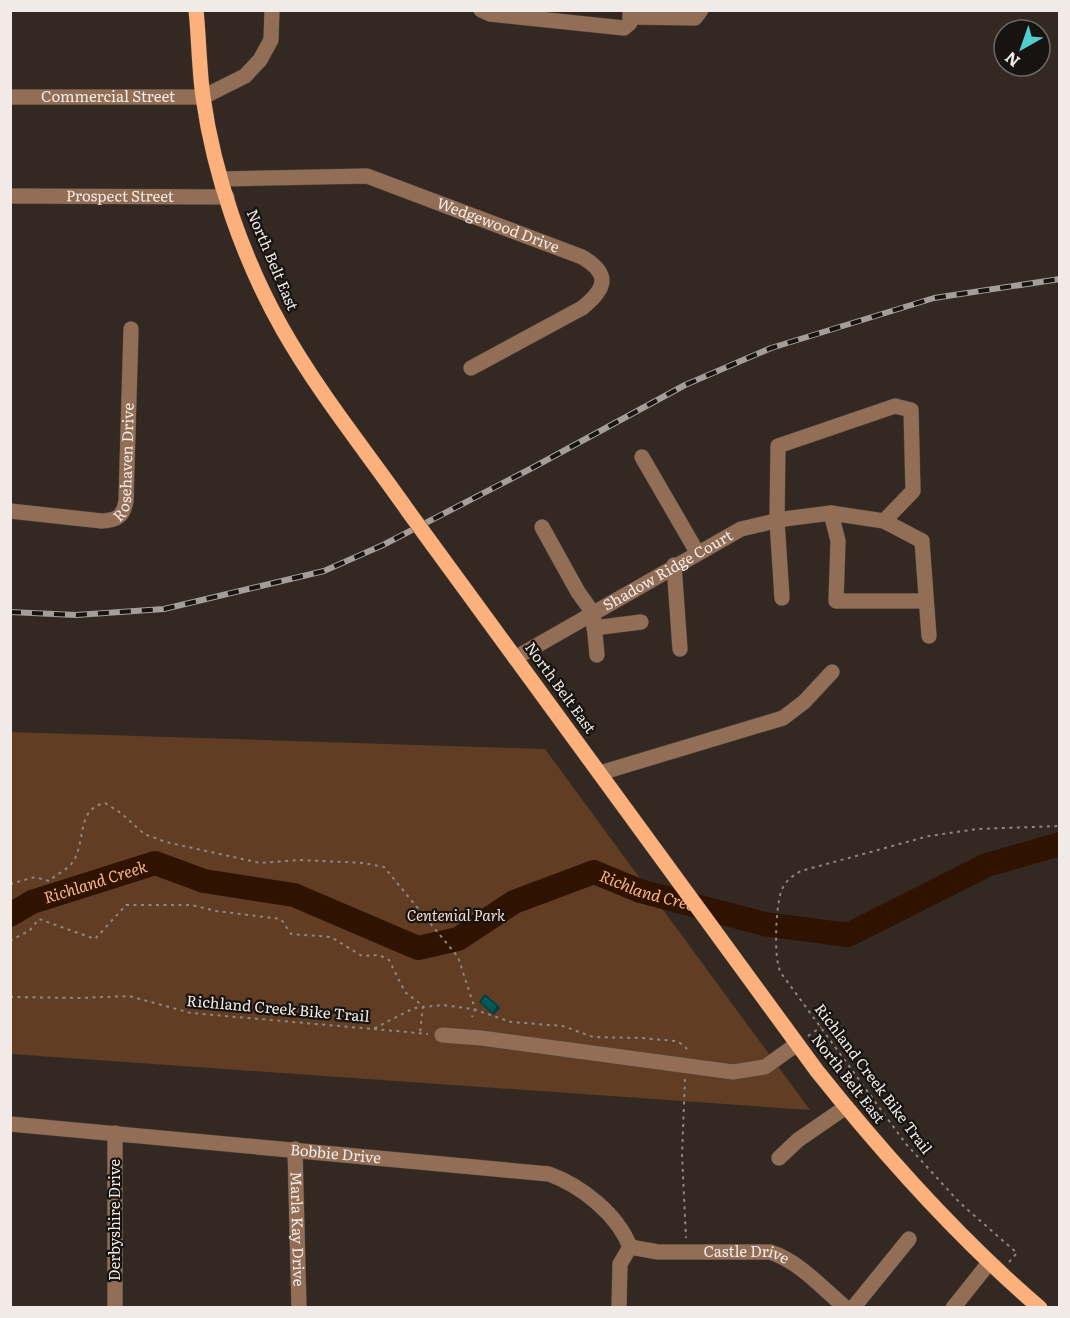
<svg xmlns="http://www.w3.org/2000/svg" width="1070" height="1318" font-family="Literata,serif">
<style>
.green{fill:#613d24}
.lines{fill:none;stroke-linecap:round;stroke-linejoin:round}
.river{stroke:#2f1300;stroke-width:24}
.minor-casing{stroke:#4e443d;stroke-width:16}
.major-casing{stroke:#4e443d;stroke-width:16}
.path{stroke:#8e8680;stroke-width:2;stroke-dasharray:3 4.5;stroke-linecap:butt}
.minor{stroke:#936e56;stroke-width:15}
.major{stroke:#fcb17d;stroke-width:15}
.rail-casing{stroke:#a59d98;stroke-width:6}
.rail{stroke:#171310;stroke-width:4;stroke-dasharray:11;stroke-linecap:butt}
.major-bridge-casing{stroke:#4e443d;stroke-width:16;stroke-linecap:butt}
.major-bridge{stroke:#fcb17d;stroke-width:15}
.shaded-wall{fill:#013e3e}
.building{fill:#025959;stroke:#013e3e;stroke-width:1.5}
.labels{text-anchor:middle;stroke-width:4.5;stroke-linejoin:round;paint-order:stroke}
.street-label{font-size:15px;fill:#f1eae6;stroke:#171310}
.park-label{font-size:15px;font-style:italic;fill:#f7dbc8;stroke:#171310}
.water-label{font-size:16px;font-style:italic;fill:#f9b485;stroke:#171310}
</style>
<rect width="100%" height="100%" fill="#332922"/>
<path class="green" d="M10 732 545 749 810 1110 11 1054Z"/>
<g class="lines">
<path class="river" id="s1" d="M10 915 32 902 155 863 204 881 294 895 418 948 458 939 514 902 594 872 640 891 764 924 848 935 987 865 1060 844"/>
<defs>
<g id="minor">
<path d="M481 10 490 14 624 28 630 23V10"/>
<path d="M630 17 695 18 701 10"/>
<path id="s2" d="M10 97H203L245 76 260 60 271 40 272 10"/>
<path id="s3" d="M222 179 367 176 582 257C611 274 606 289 582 308L471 368"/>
<path id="s4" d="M10 196 227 197"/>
<path d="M642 457 697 552"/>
<path id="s5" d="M10 511 102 521C117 520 123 517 126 501L131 329"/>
<path d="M831 513 838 541 836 601H926"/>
<path d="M542 527 578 592 593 613 597 655"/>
<path d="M674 565 680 649"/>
<path d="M782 598 777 521 778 446 895 406 911 410 913 491 884 521"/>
<path d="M594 628 641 622"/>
<path id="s6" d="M515 658 741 529 784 519 831 513 884 521 922 541 929 636"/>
<path d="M600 773 783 718 804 702 832 672"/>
<path d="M442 1035 481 1038 733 1072 765 1067 797 1044"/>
<path id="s7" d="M10 1124 549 1174C582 1186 618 1215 630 1247"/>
<path d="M115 1133V1308"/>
<path id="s8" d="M295 1149 299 1308"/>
<path d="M779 1158 798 1140 846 1107"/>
<path id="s9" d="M630 1247 658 1252H770C799 1261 823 1289 846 1308"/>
<path d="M619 1308 620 1264 630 1247"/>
<path d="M853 1308 909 1239"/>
<path d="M953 1308 989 1263"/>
</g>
<path id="major" d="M196 10C199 39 199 68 203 97 214 175 243 259 282 328 318 392 366 451 408 511
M432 544 817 1071C885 1156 957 1237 1040 1308"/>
</defs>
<use href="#minor" class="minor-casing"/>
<use href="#major" class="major-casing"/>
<path class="path" d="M10 884 35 877 49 881C55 875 67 870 72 863 87 843 75 809 105 803L121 813 144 834 166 842 260 863 300 860 364 863 384 867 458 957 475 1009 472 1017
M10 941 30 930 39 919 95 939 126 905H191L216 911 281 919 291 934 331 937 362 956 379 955 389 960 405 992 423 1006 420 1033
M10 997 80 998 129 996 191 1013 373 1029 414 1008 443 1005 473 1009 511 1022 563 1026 593 1037 641 1038 676 1041 685 1046 689 1053
M374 1029 428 1034
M808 1036 821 1027
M685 1079 682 1155 686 1238
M1009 1262 1017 1253 960 1203 906 1144 781 973C773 959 776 907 781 892 784 882 792 876 801 871L929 836 977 829 1060 826"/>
<use href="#minor" class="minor"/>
<use href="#major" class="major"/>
<defs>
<path id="rail" d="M10 612 76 615 164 609 324 571 383 545 532 468 685 385 771 348 934 298 1060 279"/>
</defs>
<use href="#rail" class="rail-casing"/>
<use href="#rail" class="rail"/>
<defs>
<path id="major-bridge" d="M408 511 432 544"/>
</defs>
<use href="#major-bridge" class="major-bridge-casing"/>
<use href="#major-bridge" class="major-bridge"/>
</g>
<path class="shaded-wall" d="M498 1006 500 1008 494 1015 492 1013Z"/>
<path class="building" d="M485 995 498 1006 492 1013 480 1002Z"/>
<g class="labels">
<g class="street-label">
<text dy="5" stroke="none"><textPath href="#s2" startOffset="98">Commercial Street</textPath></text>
<text dy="5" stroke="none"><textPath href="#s4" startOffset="110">Prospect Street</textPath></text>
<text dy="5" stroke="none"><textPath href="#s3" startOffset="285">Wedgewood Drive</textPath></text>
<text transform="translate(272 260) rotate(67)" y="5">North Belt East</text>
<text dy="5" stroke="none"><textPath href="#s5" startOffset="166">Rosehaven Drive</textPath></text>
<text dy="5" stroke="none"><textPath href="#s6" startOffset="176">Shadow Ridge Court</textPath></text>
<text transform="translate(560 688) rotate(54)" y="5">North Belt East</text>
<text transform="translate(278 1009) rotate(5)" y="5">Richland Creek Bike Trail</text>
<text transform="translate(848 1079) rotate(52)" y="5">North Belt East</text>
<text transform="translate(873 1079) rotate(53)" y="5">Richland Creek Bike Trail</text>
<text dy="5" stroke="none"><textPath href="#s7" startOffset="327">Bobbie Drive</textPath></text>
<text transform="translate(115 1220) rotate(-90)" y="5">Derbyshire Drive</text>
<text dy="5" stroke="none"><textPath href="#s8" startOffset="80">Marla Kay Drive</textPath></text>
<text dy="5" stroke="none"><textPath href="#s9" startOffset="117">Castle Drive</textPath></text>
</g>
<g class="park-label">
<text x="456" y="921">Centenial Park</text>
</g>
<g class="water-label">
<text dy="6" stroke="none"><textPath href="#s1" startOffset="92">Richland Creek</textPath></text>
<text dy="6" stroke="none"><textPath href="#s1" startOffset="687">Richland Creek</textPath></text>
</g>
</g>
<rect width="1070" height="1318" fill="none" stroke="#f1eae6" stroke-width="24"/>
<g transform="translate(1022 48) rotate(220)"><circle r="28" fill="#171310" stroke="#6e6966" stroke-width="1.5"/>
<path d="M0-4.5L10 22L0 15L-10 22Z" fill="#52cdce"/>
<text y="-9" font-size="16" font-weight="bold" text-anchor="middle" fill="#f1eae6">N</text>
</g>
</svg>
